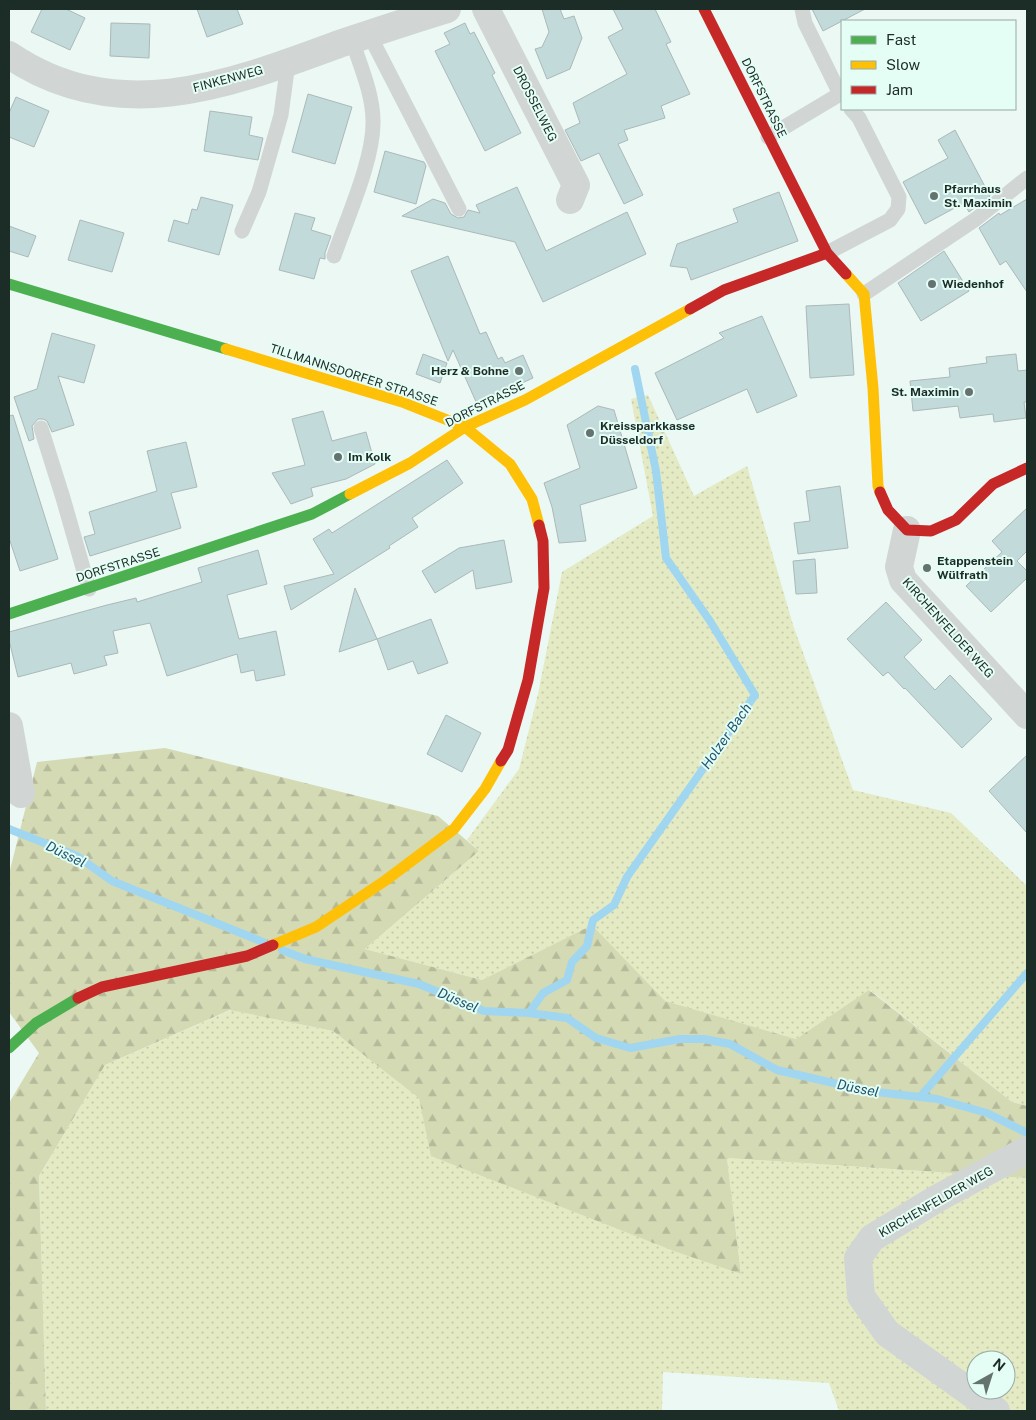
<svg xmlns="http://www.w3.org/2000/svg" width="1036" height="1420" font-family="'Public Sans',sans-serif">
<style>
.grass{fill:url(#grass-dots);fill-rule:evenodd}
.forest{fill:url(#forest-firs)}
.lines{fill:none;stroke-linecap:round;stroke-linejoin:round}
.stream{stroke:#a1d6f0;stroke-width:8}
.building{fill:#c2dada;stroke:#abb9b9}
.lane{stroke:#d1d6d4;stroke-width:15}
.street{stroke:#d1d6d4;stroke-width:28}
.fast{stroke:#4caf50;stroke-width:11}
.slow{stroke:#ffc107;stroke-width:11}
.jam{stroke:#c62828;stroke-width:11}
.poi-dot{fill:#64736f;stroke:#e5fef5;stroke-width:2}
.labels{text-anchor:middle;stroke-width:4;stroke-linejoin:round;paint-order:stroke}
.street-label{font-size:12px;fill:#1c2c27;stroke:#e5fef5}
.poi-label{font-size:12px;font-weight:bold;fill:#1c2c27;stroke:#e5fef5;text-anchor:start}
.water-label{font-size:14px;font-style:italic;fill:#1d546f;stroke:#e5fef5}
</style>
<defs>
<pattern id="grass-dots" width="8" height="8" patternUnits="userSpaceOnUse" patternTransform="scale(1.25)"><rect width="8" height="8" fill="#e4ebc4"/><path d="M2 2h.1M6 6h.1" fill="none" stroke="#c3caa8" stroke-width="1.8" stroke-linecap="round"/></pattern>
<pattern id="forest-firs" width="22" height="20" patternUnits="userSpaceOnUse" patternTransform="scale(1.25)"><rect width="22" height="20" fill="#d4dab3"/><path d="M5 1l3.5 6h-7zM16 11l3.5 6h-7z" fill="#b5bb9a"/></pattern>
</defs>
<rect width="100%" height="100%" fill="#ebf8f4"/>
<path class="grass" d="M648 395 694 496 747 466 793 625 853 790 951 813 1027 886V1106L1012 1102 870 990 796 1039 664 1001 592 925 482 980 365 949 479 851 467 840 519 769 538 694 562 572 653 516 631 399Z
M231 1010 333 1031 420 1098 432 1156 741 1274 727 1158 1027 1178V1411H839L829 1383 663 1372 662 1411H46L39 1176 105 1065ZM976 1360H1006V1390H976Z"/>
<path class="forest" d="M165 748 438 816 479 851 365 949 482 980 592 925 665 1001 796 1039 869 990 1012 1102 1027 1106V1178L727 1158 741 1274 674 1251 431 1156 419 1098 333 1031 230 1010 105 1065 39 1176 46 1411H9V1103L39 1053 9 1012V874L37 762Z"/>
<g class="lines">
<path class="stream" d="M9 829 77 856 112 881 263 942
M282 950 305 959 419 984 484 1011 529 1013 567 1018 596 1038 630 1048 680 1039H704L730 1044 777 1070 868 1091 937 1099 987 1113 1027 1133
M529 1013 543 993 567 980 572 962 587 946 593 920 614 905 627 877 755 695 710 621 666 558 656 471 635 369
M920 1097 1027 973"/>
</g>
<path class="building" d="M42 9H66L85 18 70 50 31 32Z
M197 9H237L243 24 207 37Z
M542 9H560L564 19 574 16 582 38 570 69 547 79 535 49 542 47 549 32Z
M613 9H655L671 42 666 44 690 94 661 106 665 118 624 130 628 140 618 144 643 195 624 204 599 153 581 161 565 130 580 123 573 103 627 74 608 37 623 29Z
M812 9H865L823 31Z
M111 23 150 24 149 58 110 56Z
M465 23 470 34 474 32 495 73 492 75 521 133 485 151 435 51 450 44 444 33Z
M308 94 352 107 335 164 292 152Z
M16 97 49 111 34 147 9 137V113Z
M210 111 252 117 249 135 263 138 258 160 204 151Z
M955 130 990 196 969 212 964 203 925 224 903 182 948 158 938 140Z
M385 151 424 162 426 166 416 204 374 192Z
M517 187 546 251 627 212 646 254 543 302 515 242 402 216 433 199 445 203 451 214 458 218 464 217 468 210 480 213 476 205Z
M779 192 798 241 691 280 687 268 670 266 677 244 738 222 733 209Z
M201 197 233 205 219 255 168 241 174 220 188 224 192 209 197 210Z
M1027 199V292L1006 261 1000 265 979 228 999 213 1000 215Z
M295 213 315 218 311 230 331 236 325 253V259L320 258 314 279 279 270Z
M80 220 124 233 112 272 68 260Z
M9 226 36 236 28 257 9 251Z
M944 251 969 291 921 321 898 283Z
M448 256 480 334 486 332 498 359 502 357 505 363 523 355 533 378 477 404 453 350 448 361 411 271Z
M849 304 854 375 810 378 806 306Z
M762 316 797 396 757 413 747 389 677 420 655 373 724 338 719 333Z
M52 333 95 345 84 383 58 376 74 425 52 432 47 421 43 419H38L32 426 34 439 29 441 14 397 37 389Z
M423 354 447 363 440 383 416 374Z
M1016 354 1018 371 1027 370V402H1024L1026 418 994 422 993 414 960 418 958 406 913 411 910 381 950 377 949 368 987 363 986 357Z
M598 406 614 410 637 488 580 505 586 541 559 543 552 507 544 483 580 468 567 425Z
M323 411 332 441 366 432 375 464 346 479 311 488 313 496 291 504 272 473 305 465 292 419Z
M13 415 58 559 20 571 9 538V416Z
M186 442 197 487 171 493 181 528 90 556 84 537 95 534 89 512 157 491 147 451Z
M447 460 463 483 412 518 418 527 389 546 390 548 291 610 284 586 334 574 313 539 329 529 332 533Z
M840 486 848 548 798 554 794 523 810 521 806 491Z
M1027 508V551L1017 561 1027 571V578L991 612 966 586 1002 552 992 541Z
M504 540 512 582 476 589 473 570 435 593 422 571 459 548Z
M258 550 267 584 227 595 239 639 276 631 285 675 256 681 254 670 241 673 237 654 167 676 150 623 113 631 118 653 104 656 107 665 74 674 71 663 18 677 9 640V632L107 605 136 598 137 602 202 582 198 568Z
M815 559 817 593 796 594 793 561Z
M355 588 377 639 339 652Z
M886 602 922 640 904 657 935 690 950 675 992 719 962 748 905 688 904 689 888 672 883 676 847 639Z
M431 619 448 663 418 674 413 661 388 670 377 639Z
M446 715 481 733 462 772 427 754Z
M1027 755V833L989 791Z"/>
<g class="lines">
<path class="lane" d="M369 34 459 209
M768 137 840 94 805 23 802 9
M242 231 259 192 281 115 288 63
M827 253 890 220 898 209 899 197 859 118 851 109
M334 256C347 218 374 159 373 121 373 94 360 65 352 40
M864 294 976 219 1027 178
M41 428 63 498 89 589"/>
<path class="street" d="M486 9 576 185 570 200
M9 55C117 128 228 85 339 44 375 32 411 20 447 9
M907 530 899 567 903 580 1027 715
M9 726 21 794
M996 1411 887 1333 861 1296 858 1258 872 1238 938 1198 1027 1150"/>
<path class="fast" d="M9 284 226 349
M9 614 312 514 350 494
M9 1048 36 1023 78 998"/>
<path class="slow" d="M846 274 864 294 873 388 878 486 880 492
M226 349 402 402 465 427 510 464 532 499 539 525
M350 494 410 463 465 427 525 400 690 309
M273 945 316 927 386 880 454 829 485 789 501 761"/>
<path class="jam" d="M704 9 827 253 846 274
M690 309 724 290 827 253
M880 492 888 510 907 530 931 531 956 520 993 484 1027 468
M501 761 508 750 528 680 544 588 543 541 539 525
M78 998 102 987 247 956 273 945"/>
</g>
<g class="poi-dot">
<circle cx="934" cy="196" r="5"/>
<circle cx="932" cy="284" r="5"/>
<circle cx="519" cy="371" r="5"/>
<circle cx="969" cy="392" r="5"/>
<circle cx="590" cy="433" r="5"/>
<circle cx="338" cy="457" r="5"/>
<circle cx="927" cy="568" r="5"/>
</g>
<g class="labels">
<g class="street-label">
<text transform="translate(228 79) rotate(-15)" y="4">FINKENWEG</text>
<text transform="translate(764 98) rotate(64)" y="4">DORFSTRASSE</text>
<text transform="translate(535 104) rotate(63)" y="4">DROSSELWEG</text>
<text transform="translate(354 375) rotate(18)" y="4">TILLMANNSDORFER STRASSE</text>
<text transform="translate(485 404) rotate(-27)" y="4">DORFSTRASSE</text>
<text transform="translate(118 565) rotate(-18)" y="4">DORFSTRASSE</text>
<text transform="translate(948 628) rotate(48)" y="4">KIRCHENFELDER WEG</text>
<text transform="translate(936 1202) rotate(-30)" y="4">KIRCHENFELDER WEG</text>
</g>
<g class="poi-label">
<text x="944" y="193">Pfarrhaus<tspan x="944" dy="14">St. Maximin</tspan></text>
<text x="942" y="288">Wiedenhof</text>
<text x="509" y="375" text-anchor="end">Herz &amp; Bohne</text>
<text x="959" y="396" text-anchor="end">St. Maximin</text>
<text x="600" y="430">Kreissparkkasse<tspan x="600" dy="14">Düsseldorf</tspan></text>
<text x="348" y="461">Im Kolk</text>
<text x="937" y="565">Etappenstein<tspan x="937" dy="14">Wülfrath</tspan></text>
</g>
<g class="water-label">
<text transform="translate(726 736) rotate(-55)" y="5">Holzer Bach</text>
<text transform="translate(66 854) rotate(26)" y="5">Düssel</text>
<text transform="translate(458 1000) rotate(23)" y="5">Düssel</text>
<text transform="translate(858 1088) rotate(11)" y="5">Düssel</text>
</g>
</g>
<rect width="1036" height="1420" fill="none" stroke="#1c2c27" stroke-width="20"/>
<rect x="841" y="20" width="175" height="90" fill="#e5fef5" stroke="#95aaa3"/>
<rect x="851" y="36" width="25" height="8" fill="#4caf50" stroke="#95aaa3"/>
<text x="886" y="45" font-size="15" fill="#1c2c27">Fast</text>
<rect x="851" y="61" width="25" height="8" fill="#ffc107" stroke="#95aaa3"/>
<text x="886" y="70" font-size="15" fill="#1c2c27">Slow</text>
<rect x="851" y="86" width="25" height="8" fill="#c62828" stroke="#95aaa3"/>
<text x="886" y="95" font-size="15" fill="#1c2c27">Jam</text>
<g transform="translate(991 1375) rotate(39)"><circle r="24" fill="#e5fef5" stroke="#95aaa3"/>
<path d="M0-4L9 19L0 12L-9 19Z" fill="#64736f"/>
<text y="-8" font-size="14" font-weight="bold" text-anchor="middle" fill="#1c2c27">N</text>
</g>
</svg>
